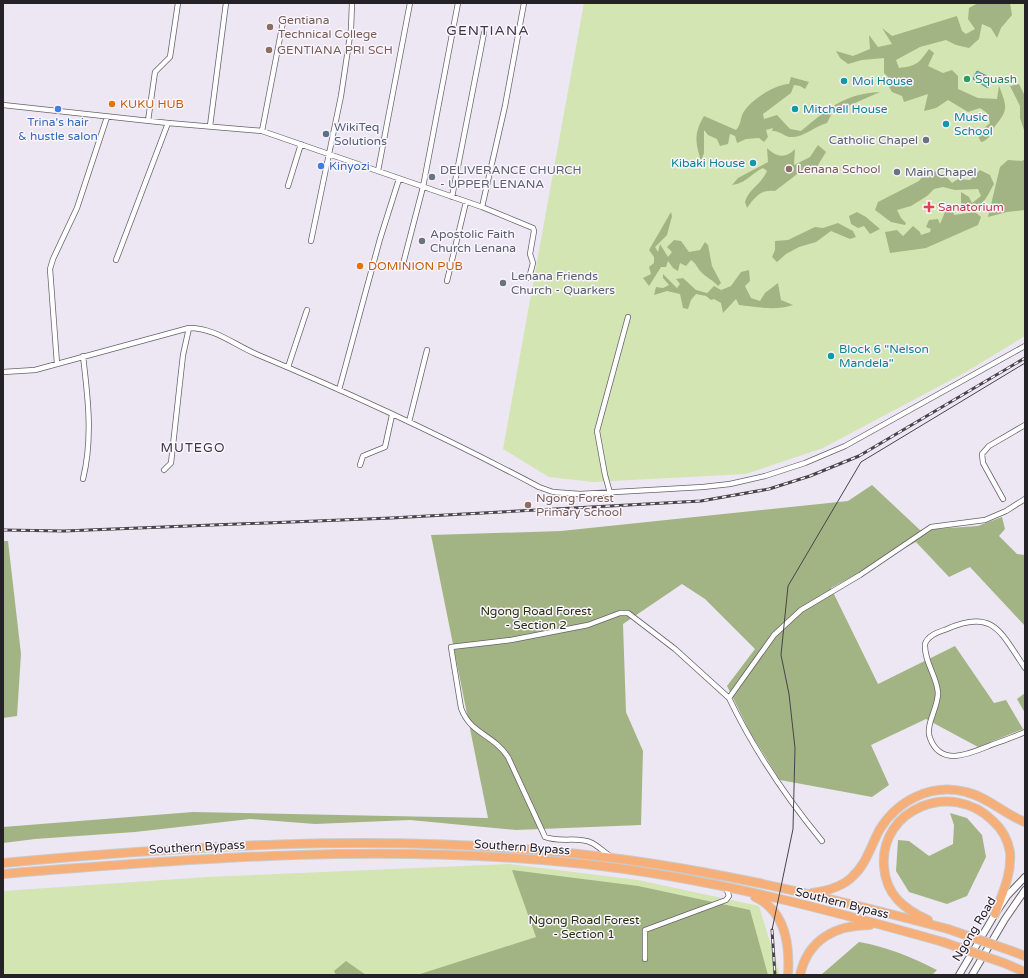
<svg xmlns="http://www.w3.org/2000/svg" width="1028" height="978" font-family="'Varela Round',sans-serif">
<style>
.green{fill:#d2e5b2}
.forest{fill:#a2b483}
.water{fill:#75bbbf;stroke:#5d8d91}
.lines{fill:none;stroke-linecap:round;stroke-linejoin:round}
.street-casing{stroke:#67626c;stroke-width:6}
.secondary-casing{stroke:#67626c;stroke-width:8}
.highway-casing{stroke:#cacacb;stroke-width:10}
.street{stroke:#fff;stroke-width:4.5}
.secondary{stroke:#fff;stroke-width:6}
.highway{stroke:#f6af79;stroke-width:8}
.tram{stroke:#47444a;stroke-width:1}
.rail-casing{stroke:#47444a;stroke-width:3}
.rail{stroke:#faf5fe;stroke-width:1.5;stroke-dasharray:4.5;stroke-linecap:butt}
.highway-bridge-casing{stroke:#cacacb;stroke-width:10;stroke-linecap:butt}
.highway-bridge{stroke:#f6af79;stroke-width:8}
.education-dot{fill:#8d6e63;stroke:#faf5fe;stroke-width:1.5}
.leisure-dot{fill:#2e9e5b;stroke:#faf5fe;stroke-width:1.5}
.culture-dot{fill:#0f9aa8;stroke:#faf5fe;stroke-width:1.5}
.food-dot{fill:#e8710a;stroke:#faf5fe;stroke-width:1.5}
.shop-dot{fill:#3f7fe0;stroke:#faf5fe;stroke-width:1.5}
.service-dot{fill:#5c6f8a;stroke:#faf5fe;stroke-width:1.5}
.worship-dot{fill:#6b7280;stroke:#faf5fe;stroke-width:1.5}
.health-dot{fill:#e0444e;stroke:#faf5fe;stroke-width:1.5}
.labels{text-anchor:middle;stroke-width:3;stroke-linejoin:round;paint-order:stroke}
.education-label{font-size:12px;fill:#785e54;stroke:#faf5fe;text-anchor:start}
.leisure-label{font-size:12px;fill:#27864d;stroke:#faf5fe;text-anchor:start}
.culture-label{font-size:12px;fill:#0d838f;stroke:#faf5fe;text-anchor:start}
.food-label{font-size:12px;fill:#c56008;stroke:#faf5fe;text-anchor:start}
.shop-label{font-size:12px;fill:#366cbe;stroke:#faf5fe}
.service-label{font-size:12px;fill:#4e5e75;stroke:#faf5fe;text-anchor:start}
.worship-label{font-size:12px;fill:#5b616d;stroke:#faf5fe;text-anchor:start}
.health-label{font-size:12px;fill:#be3a42;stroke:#faf5fe;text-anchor:start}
.park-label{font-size:12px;fill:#25300a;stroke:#faf5fe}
.street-label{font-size:12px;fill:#242226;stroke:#faf5fe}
.neighbourhood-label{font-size:13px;letter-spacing:1px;fill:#3c3740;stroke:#faf5fe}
.quarter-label{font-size:14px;letter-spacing:1px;fill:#3c3740;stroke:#faf5fe}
</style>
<rect width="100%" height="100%" fill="#ede7f3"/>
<path class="green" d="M584 3H1025V336L966 372 823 448 746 474 593 482 549 477 503 449Z
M509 864 638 880 759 906 780 975H3V891L207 877Z"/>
<path class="forest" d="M978 3H1010L1012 15 1001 28 997 38 991 28 982 24 979 39 969 48 956 45 946 40 920 47 896 60 899 68C917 66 919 63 929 49L934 53 928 66 943 73 952 70 958 76V89L978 98 997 99 999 86C1008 109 1008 110 993 129 989 136 989 140 981 142L977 134 990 123 987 113 980 108 968 112 948 100 936 108 924 111 928 94 904 102 902 96 892 92 888 85V77L884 73V58L862 60 848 64 840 58 836 51 853 56 870 49 869 35 878 47 892 44 882 28 892 36 957 16 962 31 966 34 975 29 968 19 969 8Z
M791 77 809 82 805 89 800 86 794 85 791 93 763 114 764 119 777 115 790 129 801 131C828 109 843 94 880 92L832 113 827 123C815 126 804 137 793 137 785 138 780 130 772 131L773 128 766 130 768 137 764 142 759 138 746 139 737 143 735 136 730 134 728 144 720 146 717 139 708 135 704 130V153L701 161C695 142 694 133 704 116L736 130C741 125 740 119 743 113 750 100 774 85 789 84Z
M1019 84 1025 96V133L1020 118V106L1010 86Z
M818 145 826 152 815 170 809 165 775 191C761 189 755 197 747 208L745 202C749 188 760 186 767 171L763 168C750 174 747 183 732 185L738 178 768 162 767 148C776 157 786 159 795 149L794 165 810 157Z
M1025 159V210L1007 212 988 217 1000 167 1008 160 1022 161Z
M928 169 945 175 952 183 958 179 970 180 980 170 990 175 994 184C986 198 983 209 965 209L961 203V192L969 197 972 203 981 196 978 189 955 190 943 187 934 189 927 196 911 206 897 210 901 218 906 223 905 225 891 222 875 210 878 202 919 181Z
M952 209 954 215 975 212 981 217 978 225 926 248 890 253 885 232 897 230 903 236 913 226 920 232 921 235 930 232 931 229 926 227 929 220 938 219 940 224 945 212Z
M671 212 672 216 667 235 655 247 658 252 660 244 668 257 672 252 667 247 674 240 681 241 689 252 700 250 705 242 708 245 712 266 721 283 718 286C713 280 707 278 702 273 697 268 697 264 691 260L686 266 680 263 678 271 673 268 668 261 666 267H661L649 286 643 278 651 274 649 267 654 263V257L649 250Z
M857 212 866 217 880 229 870 234 864 226 858 228 851 224 849 216Z
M838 223 853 231 856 237 850 239 831 231 816 242 799 247 786 254 777 262 772 257 775 250V241L788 240 815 227 823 228Z
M749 270 750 281 745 286 751 298 760 301 765 293 778 283 781 300 793 305C775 311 758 307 739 305L736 299 723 313 721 303 714 299 711 300 706 296 696 294 691 300 688 309 683 308 680 294 667 291 654 295 656 287 663 288 669 285 663 278V274L677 288 680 284 676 279 683 278 696 290 707 293 714 286 721 290 731 286 741 272Z
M872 485 920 530 978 526 1002 517 1005 529 999 536 1017 554 1025 555V626L970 567 949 577 916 542 831 588 878 684 955 646 994 703 1006 700 1023 729 978 747 926 719 871 745 889 785 872 797 780 780 751 734 727 686 755 649 705 599 682 584 623 624 626 712 643 751 641 825 516 830 410 820 315 824 250 819 135 832 35 839 3 843V827L193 812 488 818 431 535 561 531 848 501Z
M3 541H8L21 654 17 716 3 718Z
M1025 693V713L1017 699Z
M950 813 967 818 982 835 986 857 967 896 947 904 909 892 896 871 898 840 909 841 929 856 953 844 954 825Z
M512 870 638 886 750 910 768 975H417L536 937Z
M859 942C888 947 911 957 937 970L932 975H821Z
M346 961 366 975H336L334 971Z"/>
<path class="water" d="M977 71 993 79 988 88 973 79Z"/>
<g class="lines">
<defs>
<path id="street" d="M3 105 168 123 262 131 482 207 505 106 524 3
M148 121 155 72 170 57 178 3
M210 126 226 3
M262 131 283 22
M378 171 410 3
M288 186 301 144
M452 197 484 33
M482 207 533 228 534 231 530 254 533 263 529 278
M311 241 341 96 351 29 352 3
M116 260 168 123
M403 264 423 187 458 3
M447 281 466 202
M57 364 50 269 53 259 77 208 107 117
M288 367 307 310
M3 372 35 370 189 328C215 328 233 344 256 354 352 394 447 438 539 487L553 492 580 494 703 487 730 484 765 476 805 463 845 446 1025 346
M339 390 380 239 399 179
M409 422 427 350
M360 465 363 456 385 447 392 415
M164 470 171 463 183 355 189 328
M83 479C93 438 88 398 83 356
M610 493 605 475 597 431 628 317
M1003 499 983 463 982 454 989 446 1025 425
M1025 668C1001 633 994 608 947 629 939 632 928 635 925 644 924 662 937 676 938 693 938 708 925 725 930 738 941 768 971 753 991 745 1002 741 1014 737 1025 732
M822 841C785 796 754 750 729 698L774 635 801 610 860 575 931 527 985 520 1006 511 1025 499
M610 856C604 852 598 846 592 843 578 836 560 843 545 837L508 757C492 733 471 735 461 708L451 647 511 640 588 625 620 613H628L675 649 729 698
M645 959V930L726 900 729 896 726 888"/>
<path id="secondary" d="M959 975 995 914 1007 896 1025 877
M972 975 1005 919 1025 890"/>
<path id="highway" d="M3 863C187 846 374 834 558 852 691 864 820 895 948 929
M3 874C197 858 390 843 584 864 706 877 826 909 943 942
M812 893C826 891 843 887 853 876 867 863 871 845 880 829 898 800 932 783 966 792 988 797 1004 814 1025 822
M755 897C786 911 790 945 788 975
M928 920C904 909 886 895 884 867 879 808 953 780 993 821 1002 829 1008 840 1010 852 1012 874 1002 894 995 914
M1009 950 1025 956
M1004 963 1025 972
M800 975C808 939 836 925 870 925"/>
</defs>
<use href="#street" class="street-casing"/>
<use href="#secondary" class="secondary-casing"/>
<use href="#highway" class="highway-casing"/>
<use href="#street" class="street"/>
<use href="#secondary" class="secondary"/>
<use href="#highway" class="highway"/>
<path class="tram" d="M772 930 793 829 795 748 789 694 781 655 788 586 861 462 1025 363"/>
<defs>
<path id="rail" d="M3 530 64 531 391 518 701 501 769 489 810 476 859 456 1025 358
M772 930 775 975"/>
</defs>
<use href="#rail" class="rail-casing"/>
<use href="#rail" class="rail"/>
<defs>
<path id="highway-bridge" d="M948 929 1009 950
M943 942 1004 963"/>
</defs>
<use href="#highway-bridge" class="highway-bridge-casing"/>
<use href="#highway-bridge" class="highway-bridge"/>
</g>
<g class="education-dot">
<circle cx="270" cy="27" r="4"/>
<circle cx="269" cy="50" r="4"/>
<circle cx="789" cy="169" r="4"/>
<circle cx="528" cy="505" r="4"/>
</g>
<circle class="leisure-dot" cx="967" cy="79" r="4"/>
<g class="culture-dot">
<circle cx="844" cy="81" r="4"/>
<circle cx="795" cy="109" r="4"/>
<circle cx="946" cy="124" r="4"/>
<circle cx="753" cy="163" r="4"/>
<circle cx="831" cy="356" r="4"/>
</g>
<g class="food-dot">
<circle cx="112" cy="104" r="4"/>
<circle cx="360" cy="266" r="4"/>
</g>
<g class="shop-dot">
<circle cx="58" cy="109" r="4"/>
<circle cx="321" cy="166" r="4"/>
</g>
<circle class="service-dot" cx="326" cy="134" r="4"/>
<g class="worship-dot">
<circle cx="926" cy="140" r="4"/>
<circle cx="897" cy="172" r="4"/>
<circle cx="432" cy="177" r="4"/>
<circle cx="422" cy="241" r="4"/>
<circle cx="503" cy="283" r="4"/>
</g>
<path class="health-dot" d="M927 201h4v4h4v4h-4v4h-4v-4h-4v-4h4z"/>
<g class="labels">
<g class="education-label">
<text x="278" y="24">Gentiana<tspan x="278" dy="14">Technical College</tspan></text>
<text x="277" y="54">GENTIANA PRI SCH</text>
<text x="797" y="173">Lenana School</text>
<text x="536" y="502">Ngong Forest<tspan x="536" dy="14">Primary School</tspan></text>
</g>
<g class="leisure-label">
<text x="975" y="83">Squash</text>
</g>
<g class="culture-label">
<text x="852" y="85">Moi House</text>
<text x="803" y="113">Mitchell House</text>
<text x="954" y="121">Music<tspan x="954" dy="14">School</tspan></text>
<text x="745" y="167" text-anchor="end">Kibaki House</text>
<text x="839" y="353">Block 6 "Nelson<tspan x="839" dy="14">Mandela"</tspan></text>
</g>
<g class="food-label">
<text x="120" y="108">KUKU HUB</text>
<text x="368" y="270">DOMINION PUB</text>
</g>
<g class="shop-label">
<text x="58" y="126">Trina's hair<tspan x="58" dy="14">&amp; hustle salon</tspan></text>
<text x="329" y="170" text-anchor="start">Kinyozi</text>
</g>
<g class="service-label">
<text x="334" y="131">WikiTeq<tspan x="334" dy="14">Solutions</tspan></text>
</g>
<g class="worship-label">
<text x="918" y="144" text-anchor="end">Catholic Chapel</text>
<text x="440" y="174">DELIVERANCE CHURCH<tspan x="440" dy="14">- UPPER LENANA</tspan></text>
<text x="905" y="176">Main Chapel</text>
<text x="430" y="238">Apostolic Faith<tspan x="430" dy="14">Church Lenana</tspan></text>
<text x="511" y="280">Lenana Friends<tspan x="511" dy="14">Church - Quarkers</tspan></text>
</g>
<g class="health-label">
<text x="938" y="211">Sanatorium</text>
</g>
<g class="park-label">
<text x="536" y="615">Ngong Road Forest<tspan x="536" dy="14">- Section 2</tspan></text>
<text x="584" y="924">Ngong Road Forest<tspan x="584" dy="14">- Section 1</tspan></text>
</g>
<g class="street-label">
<text transform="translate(197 847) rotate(-3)" y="4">Southern Bypass</text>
<text transform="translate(522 847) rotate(4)" y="4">Southern Bypass</text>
<text transform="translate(842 903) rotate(14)" y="4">Southern Bypass</text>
<text transform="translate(974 929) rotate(-59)" y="4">Ngong Road</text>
</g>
<g class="neighbourhood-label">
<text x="193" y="452">MUTEGO</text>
</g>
<g class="quarter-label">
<text x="488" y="35">GENTIANA</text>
</g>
</g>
<rect width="1028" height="978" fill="none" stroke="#242226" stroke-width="8"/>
</svg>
